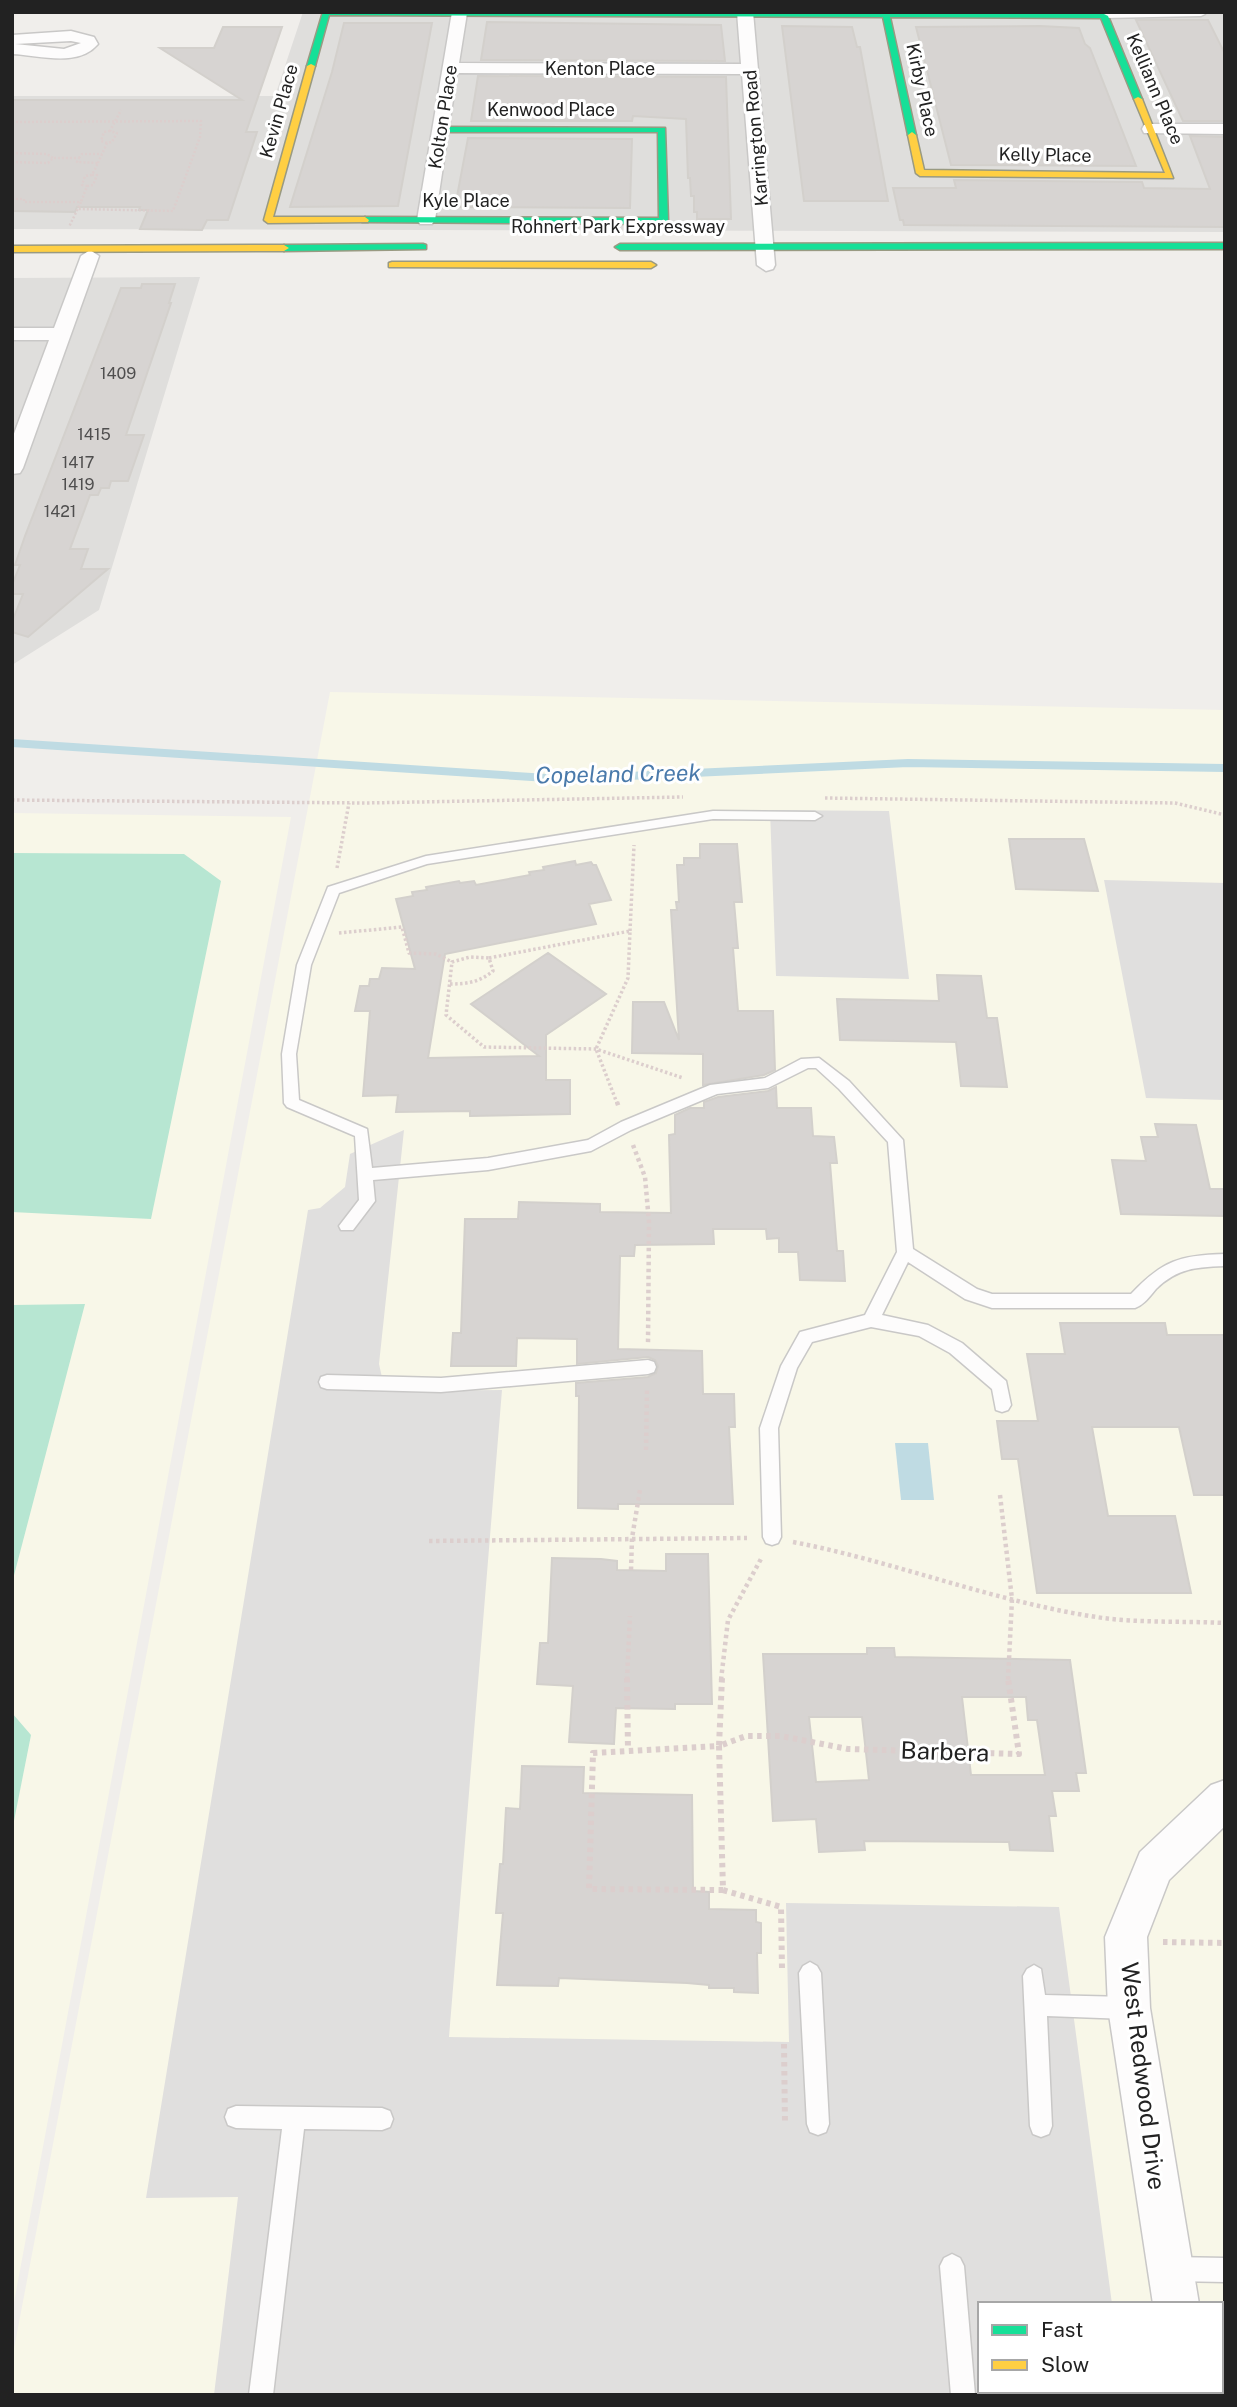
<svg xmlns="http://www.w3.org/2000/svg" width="1237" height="2407" font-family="'Public Sans',sans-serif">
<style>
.residential{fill:#dfdedc}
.education{fill:#f8f7e8;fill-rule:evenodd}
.pitch{fill:#b7e6d2}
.parking{fill:#e0dfde}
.water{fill:#bfdbe3}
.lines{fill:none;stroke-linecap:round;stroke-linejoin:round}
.stream{stroke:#bfdbe3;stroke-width:8}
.building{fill:#d7d4d2;stroke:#d3d0cc;stroke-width:2;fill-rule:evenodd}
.lane-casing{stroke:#c9c8c7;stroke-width:3}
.street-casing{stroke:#c9c8c7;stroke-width:3}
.fast-casing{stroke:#999a82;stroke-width:3}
.slow-casing{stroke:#999a82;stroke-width:3}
.path-far3{stroke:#dccecd;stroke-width:2.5;stroke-dasharray:2 2;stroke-linecap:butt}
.path-far2{stroke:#dccecd;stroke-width:3.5;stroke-dasharray:2.5 2.5;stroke-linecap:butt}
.path-far1{stroke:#dccecd;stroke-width:4.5;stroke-dasharray:3.5 3.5;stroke-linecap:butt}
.path{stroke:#dccecd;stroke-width:6;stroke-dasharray:4.5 4.5;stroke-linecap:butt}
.lane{fill:#fdfcfc;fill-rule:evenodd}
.street{fill:#fdfcfc;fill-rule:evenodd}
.fast{fill:#16e098;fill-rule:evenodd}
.slow{fill:#ffcf43;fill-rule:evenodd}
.labels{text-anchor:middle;stroke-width:6;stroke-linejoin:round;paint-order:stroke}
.far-number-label{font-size:16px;fill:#4f4e4e}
.far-street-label{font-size:18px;fill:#222;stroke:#fff}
.water-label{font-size:23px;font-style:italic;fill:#4a7aab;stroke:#fff}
.near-street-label{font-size:24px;fill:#222;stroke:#fff}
</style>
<rect width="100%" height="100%" fill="#f0eeeb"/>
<path class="residential" d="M303 12H1225V232L12 229V96H275Z
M200 277 99 610 12 665V278Z"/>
<path class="education" d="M330 692 1225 710V2395H12V2359ZM980 2304H1221V2391H980Z
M12 813 291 817 12 2313Z"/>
<path class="pitch" d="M12 853 184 854 221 881 151 1219 12 1212Z
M85 1304 12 1583V1305Z
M12 1713 31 1735 12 1831Z"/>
<path class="parking" d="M770 810 889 811 909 979 776 976Z
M1104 880 1225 883V1100L1146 1098Z
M404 1130 379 1364 385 1391 502 1390 449 2037 789 2042 786 1903 1059 1907 1112 2304H980V2391H1009V2395H214L238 2197 146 2198 308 1210 320 1208 345 1187 350 1154Z"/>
<path class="water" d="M895 1443H928L934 1500H901Z"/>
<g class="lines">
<path class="stream" d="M12 743 563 779 908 763 1225 768"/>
</g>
<path class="building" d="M1136 20H1208L1225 54V121H1183Z
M487 22 721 25 725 61 481 60Z
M344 23H432L398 206 290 207 332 72Z
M782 26 852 27 857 47H860L888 201H804Z
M1040 26 1079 28 1085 44 1090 48 1136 166 951 165 916 27Z
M223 27H282L246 132H257L228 220H207L202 230 140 229 148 210H139L140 207H77L75 212 12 211V100H242L160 48H214Z
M478 76 726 77 731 219H697V212H694V196H691L690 178H688L686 119 633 116 632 121H471Z
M1190 136 1225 137V227L904 225 903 220H900L893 188H956L954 180 1142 182 1144 188 1210 189Z
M468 138 632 139 630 208 455 207Z
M142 284H175L169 303H171L126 435H144L128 481H111L109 488H101L98 495H90L70 549H88L81 569H108L28 637 12 632V622L23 594H12V585L20 565H15L25 536 121 288H141Z
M1009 839H1084L1098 891 1016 889Z
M700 844H737L742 902H734L738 948H733L738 1011H773L775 1070 764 1075 703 1085V1054L632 1053 633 1002H664L679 1040 671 910H677L676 902H679L677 865H684V858H700Z
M575 861 576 865 591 862 593 865H596L611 900 589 904 596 924 445 954 428 1058 539 1056 471 1004 548 953 606 994 546 1035V1080H570V1114L470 1116V1111L396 1112 398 1095 363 1096 370 1011H355L360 986H369L370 979H379L382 968 415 969 396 899 413 896 412 892 427 890 426 887 459 881 460 883 474 881 476 885 530 875 529 872 544 870 543 867Z
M937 975 981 976 987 1018H997L1007 1087 961 1086 956 1042 840 1040 837 999 939 1001Z
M776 1087 777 1108H811L813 1136 834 1137 837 1163H830L837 1251H843L845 1281 800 1280 798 1252H779V1238L767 1239 766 1229H713L714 1244 635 1245 634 1256H620L618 1349 702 1351 703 1394H734L735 1427H729L733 1504H618V1509L578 1508 579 1396H576V1383L648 1377 656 1373 658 1366 655 1360 648 1357 577 1364V1339L517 1338 516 1366H451L453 1333H461L465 1219H518L519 1202 600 1204V1212L671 1213 669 1135 675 1134V1115L690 1108H704V1102L718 1097 768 1091Z
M1155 1124 1196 1125 1210 1189H1225V1216L1121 1214 1112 1160 1146 1161 1141 1137H1158Z
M1060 1323H1165L1167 1335H1225V1495H1194L1179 1427H1092L1108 1516H1175L1191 1593H1037L1018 1459H1002L997 1421H1038L1027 1354H1065Z
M666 1554H708L712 1704H675V1709L616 1708 614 1744 569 1742 573 1686 537 1684 540 1643H548L552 1558 601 1559 617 1561V1570L666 1571Z
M867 1648H894L895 1657 1070 1660 1086 1773H1076L1079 1791H1052L1056 1816H1049L1053 1851 1010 1850 1009 1842 864 1841 865 1850 819 1852 816 1819 773 1821 763 1654H867ZM962 1697H1026L1028 1720H1037L1045 1775H971ZM809 1717H862L869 1780 816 1782Z
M522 1766 584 1767 583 1793 692 1795 693 1891 709 1892V1909L756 1910V1922L761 1923V1953H757L758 1993 734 1992V1988H709V1985L687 1983 559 1978 558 1986 497 1985 503 1913H496L500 1864H503L506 1808 520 1809Z"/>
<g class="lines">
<defs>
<path id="lane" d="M1176 12 1205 14 1201 16 1104 18 1100 16 1104 14Z
M713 811 815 812 822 816 815 820 713 819 427 864 339 893 311 965 296 1054 299 1100 367 1129 372 1168 488 1158 588 1140 621 1122 710 1085 765 1078 801 1059 819 1058 849 1081 903 1140 913 1249 977 1289 992 1294H1131C1162 1261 1180 1255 1225 1254V1266C1197 1267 1177 1268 1156 1289 1150 1296 1144 1305 1135 1308H992L965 1299 908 1262 882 1315 928 1325 962 1343 1006 1381 1011 1405 1008 1410 1002 1412 996 1410 992 1389 950 1353 919 1336 871 1327 812 1342 797 1368 778 1428 781 1537 778 1543 772 1545 766 1543 763 1537 760 1428 781 1366 800 1332 865 1315 897 1252 888 1142 839 1089 816 1068H808L768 1088 717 1094 631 1130 591 1151 488 1170 373 1180 375 1201 353 1230H341L339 1226 359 1200 355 1136 287 1107 284 1103 282 1054 297 965 328 887 426 856Z
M648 1360 654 1362 656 1367 654 1372 648 1374 441 1392 327 1389 321 1387 319 1382 321 1377 327 1375 441 1378Z
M810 1962 817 1966 821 1973 829 2124 826 2132 818 2135 810 2132 807 2124 799 1973 803 1966Z
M1034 1965 1041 1969 1045 1995 1127 1997 1135 2000 1138 2008 1135 2016 1127 2019 1047 2016 1052 2126 1049 2134 1041 2137 1033 2134 1030 2126 1023 1976 1027 1969Z
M236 2106 382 2108 390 2111 393 2119 390 2127 382 2130 304 2129 273 2395H249L282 2129 236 2128 228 2125 225 2117 228 2109Z
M952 2254 960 2258 964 2266 975 2395H951L940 2266 944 2258Z
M1173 2257 1225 2258V2282L1173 2281 1165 2277 1161 2269 1165 2261Z"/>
<path id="street" d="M452 12 467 13 459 63 741 64 737 12H753L775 265 773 269 766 271 757 265 742 74 457 73 435 220 432 224H420L417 220Z
M71 31 94 37 98 44C78 68 39 55 12 54V35ZM71 41 81 43 64 49 15 44Z
M1150 124H1225V134L1144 133 1142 129 1144 125Z
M90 250 99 256 23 468 20 473 12 474V439L49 340H12V328H54L81 256Z
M1225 1780V1826L1169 1880 1147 1937 1150 2008 1199 2304H1153L1108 2008 1105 1937 1140 1852 1211 1785Z
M1165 2391H1213V2395H1165Z"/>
<path id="fast" d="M323 12 1104 14 1108 16 1142 99 1138 101 1134 99 1101 18 890 17 916 135 912 138 908 135 883 17 329 15 315 66 311 68 307 66Z
M438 127 665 128 668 221 664 224 362 222 361 220 365 217 659 218 658 132H441L437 129Z
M1225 243V249L620 250 615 247 620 244Z
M423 244 426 245V249L284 251 279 248 284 245Z"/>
<path id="slow" d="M311 64 315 66 273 217H365L369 220 368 222 268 223 264 220 307 66Z
M1138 97 1142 99 1173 178 920 176 916 173 908 135 912 132 916 135 924 170 1165 173 1134 99Z
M12 246 284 245 289 248 284 251 12 252Z
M392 262H651L656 265 651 268 389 267V263Z"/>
</defs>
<use href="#lane" class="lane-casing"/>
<use href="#street" class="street-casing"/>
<use href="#fast" class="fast-casing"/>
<use href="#slow" class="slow-casing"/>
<path class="path-far3" d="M12 122 201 121 200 137 173 211 77 209
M107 143 101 141 104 132 110 131
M12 153 47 154 53 158
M79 158 82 154H102
M12 162 48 163 53 158H79L77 162 98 163 92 175 85 176 82 185 87 186 81 202
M98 163 107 143 112 142 117 133 110 131 121 110
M87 186 93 185 97 175H92
M12 199H24V202H81L69 227"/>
<path class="path-far2" d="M825 798 1175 803 1225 815
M12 800 365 803 683 797
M337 868 349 803
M630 931 634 845
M339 933 402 927 409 953 436 954 452 962
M489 958 630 931 628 978 596 1049 617 1103
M450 984C467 984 480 982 493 971L489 958 470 957 452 962 446 1015 484 1047 596 1049 683 1078"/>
<path class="path-far1" d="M617 1102 619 1108
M633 1145 645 1177 649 1222 648 1344
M646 1450 647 1388
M1000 1495 1012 1599 1008 1680
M429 1541 747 1538
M793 1542C897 1562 997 1603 1103 1618 1142 1623 1185 1621 1225 1623
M631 1570 632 1538 640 1490
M627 1680 630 1616
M721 1680 728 1620 762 1557"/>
<path class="path" d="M627 1678 628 1750
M722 1678 719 1746 746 1736H781L848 1749 1019 1754 1008 1678
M719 1746 723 1890 589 1889 593 1753Z
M723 1890 781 1907 782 1969
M1163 1942 1225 1943
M784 2044 785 2124"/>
<use href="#lane" class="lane"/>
<use href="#street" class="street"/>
<use href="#fast" class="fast"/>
<use href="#slow" class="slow"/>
</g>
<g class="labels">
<g class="far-number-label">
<text x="118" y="379">1409</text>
<text x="94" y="440">1415</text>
<text x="78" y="468">1417</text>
<text x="78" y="490">1419</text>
<text x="60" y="517">1421</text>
</g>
<g class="far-street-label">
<text x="600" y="75">Kenton Place</text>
<text transform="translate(1155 89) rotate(67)" y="6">Kelliann Place</text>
<text transform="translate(922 90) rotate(78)" y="6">Kirby Place</text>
<text x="551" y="116">Kenwood Place</text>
<text transform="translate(279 111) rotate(-74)" y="6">Kevin Place</text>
<text transform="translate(443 117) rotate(-81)" y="6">Kolton Place</text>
<text transform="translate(756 138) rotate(-95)" y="6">Karrington Road</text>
<text transform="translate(1045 155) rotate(1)" y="6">Kelly Place</text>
<text x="466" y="207">Kyle Place</text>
<text x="618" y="233">Rohnert Park Expressway</text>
</g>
<g class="water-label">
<text transform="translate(618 774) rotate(-1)" y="8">Copeland Creek</text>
</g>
<g class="near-street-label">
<text transform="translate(945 1752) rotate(2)" y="8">Barbera</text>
<text transform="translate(1143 2076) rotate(83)" y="8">West Redwood Drive</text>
</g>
</g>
<rect width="1237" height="2407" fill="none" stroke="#222222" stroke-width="28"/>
<rect x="978" y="2302" width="245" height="91" fill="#ffffff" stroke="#a7a7a7" stroke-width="2"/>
<rect x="992" y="2325" width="35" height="10" fill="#16e098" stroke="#a7a7a7" stroke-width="2"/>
<text x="1041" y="2337" font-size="21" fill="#222222">Fast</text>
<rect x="992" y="2360" width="35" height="10" fill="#ffcf43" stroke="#a7a7a7" stroke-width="2"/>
<text x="1041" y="2372" font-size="21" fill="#222222">Slow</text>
</svg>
